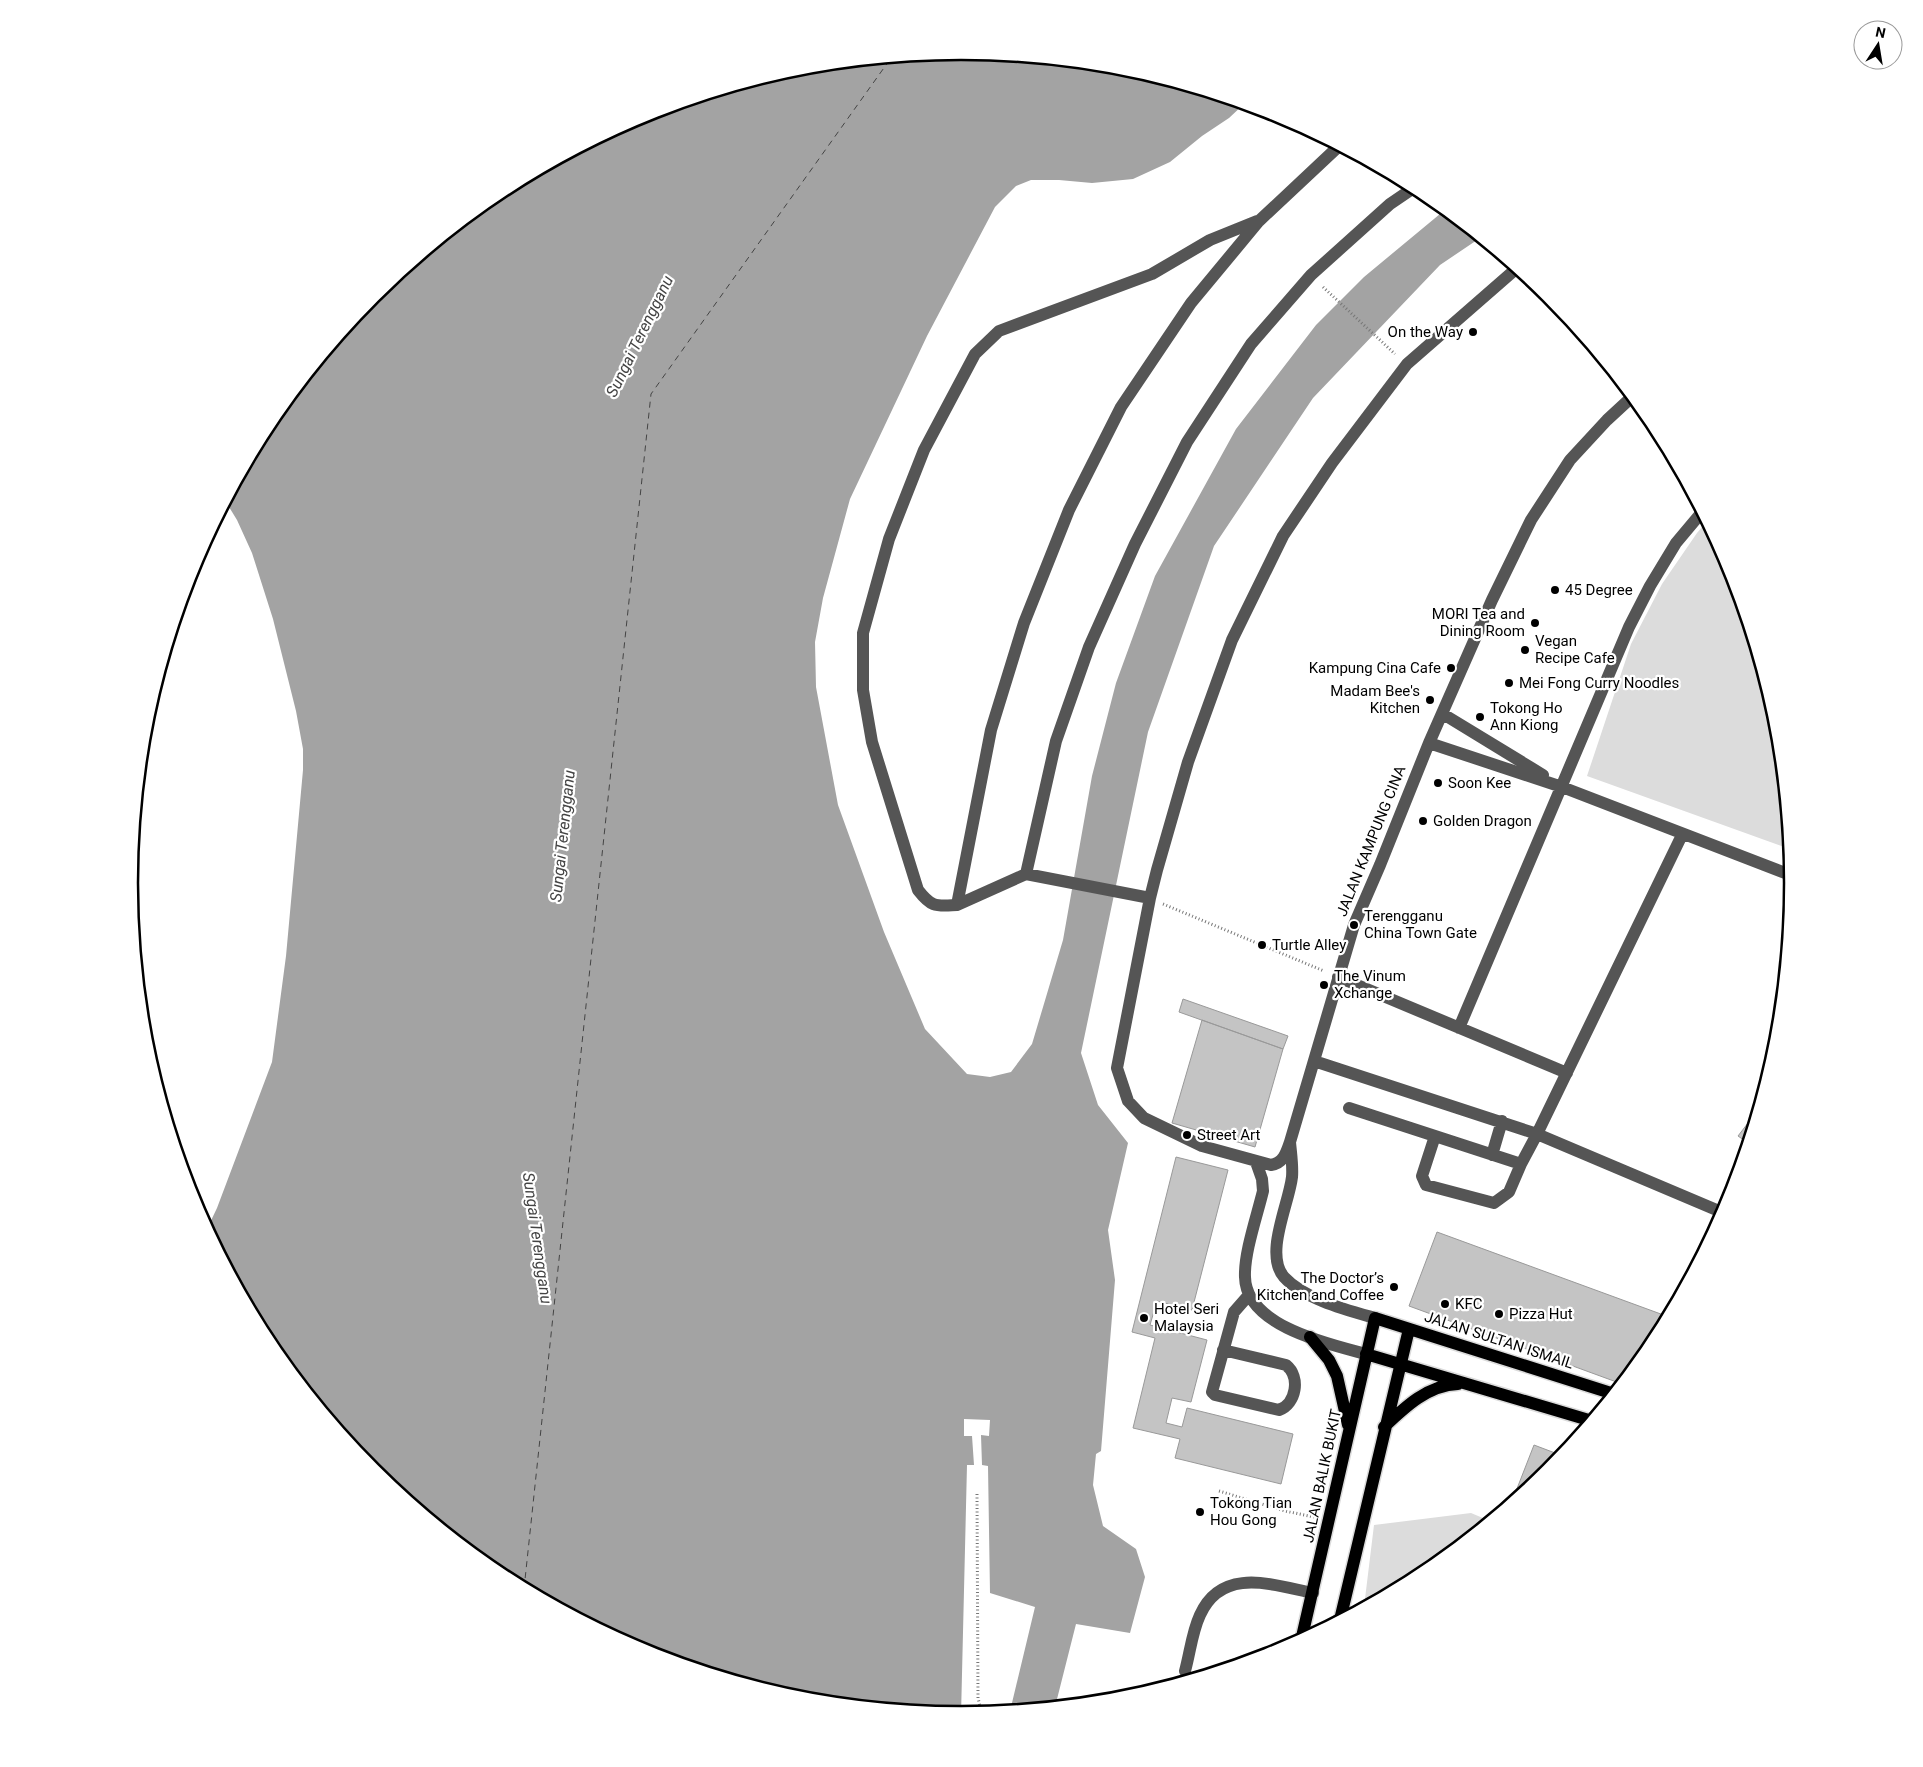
<svg xmlns="http://www.w3.org/2000/svg" width="1923" height="1767" font-family="Roboto,sans-serif">
<style>
.green{fill:#dcdcdc}
.water{fill:#a3a3a3}
.pier{fill:#fff}
.lines{fill:none;stroke-linecap:round;stroke-linejoin:round}
.ferry{stroke:#444;stroke-width:1;stroke-dasharray:6 5;stroke-linecap:butt}
.building{fill:#c4c4c4;stroke:#999}
.major-casing{stroke:#dbdbdb;stroke-width:15}
.path{stroke:#777;stroke-width:3;stroke-dasharray:1 2.5;stroke-linecap:butt}
.minor{stroke:#555;stroke-width:12}
.major{stroke:#000;stroke-width:12}
.poi-dot{fill:#000;stroke:#fff;stroke-width:2}
.labels{text-anchor:middle;stroke-width:4.5;stroke-linejoin:round;paint-order:stroke}
.poi-label{font-size:15px;fill:#000;stroke:#fff;text-anchor:start}
.street-label{font-size:15px;fill:#000;stroke:#fff}
.water-label{font-size:16px;font-style:italic;fill:#444;stroke:#fff}
.rim{fill:none;stroke:#000;stroke-width:2.5}
</style>
<rect width="100%" height="100%" fill="#fff"/>
<path class="green" d="M1707 521 1731 565 1778 721 1790 849 1587 776 1631 644 1662 584 1697 533Z
M1471 1513 1490 1521 1424 1576 1364 1607 1374 1525Z"/>
<path class="water" d="M962 51 1124 67 1244 104 1229 118 1202 136 1170 162 1133 179 1092 183 1059 180H1031L1016 186 995 207 927 336 850 499 823 598 815 642 816 687 838 805 884 932 925 1029 967 1074 990 1077 1011 1072 1032 1044 1063 940 1092 776 1116 683 1155 576 1236 429 1316 325 1364 277 1446 209 1480 238 1440 265 1313 398 1214 546 1148 732 1081 1053 1098 1105 1128 1143 1108 1230 1115 1280 1101 1451 1096 1454 1093 1485 1103 1526 1136 1549 1145 1577 1130 1633 1076 1624 1055 1707 961 1716 799 1700 643 1652 499 1575 373 1472 269 1346 207 1229 217 1208 272 1062 286 956 303 770V749L296 711 273 619 252 553 237 520 226 502 270 421 373 295 499 191 643 114 799 67Z"/>
<path class="pier" d="M964 1419 990 1420 989 1436 981 1435 982 1465 988 1466 990 1593 1035 1607 1011 1707 1022 1710 961 1716 967 1465H974L972 1436H964Z"/>
<g class="lines">
<path class="ferry" d="M524 1589 651 394 891 58"/>
</g>
<path class="building" d="M1183 999 1288 1036 1283 1049 1179 1012Z
M1202 1020 1283 1049 1255 1147 1172 1123Z
M1758 1110 1748 1143 1738 1136Z
M1176 1157 1228 1170 1192 1310 1157 1301 1150 1325 1207 1340 1191 1402 1172 1398 1166 1423 1182 1427 1187 1408 1293 1434 1281 1484 1175 1458 1180 1439 1133 1428 1155 1338 1132 1332Z
M1437 1232 1669 1317 1653 1346 1622 1384 1409 1306Z
M1534 1445 1563 1456 1550 1472 1511 1504Z"/>
<g class="lines">
<defs>
<path id="major" d="M1310 1337 1329 1360 1337 1376 1348 1425
M1366 1354 1592 1421
M1384 1427C1405 1407 1428 1385 1458 1384
M1340 1620 1409 1329
M1301 1641 1375 1318 1614 1394"/>
</defs>
<use href="#major" class="major-casing"/>
<path class="path" d="M1323 287 1395 354
M1163 904 1324 971
M1219 1491 1285 1511 1314 1517
M977 1494 978 1698 982 1714"/>
<path class="minor" d="M1443 714 1543 775
M1429 743 1562 787 1793 876
M1026 874 1056 741 1089 647 1135 544 1187 442 1251 344 1311 275 1390 204 1415 187
M1150 898 1026 874 957 905 991 730 1024 623 1069 510 1121 407 1191 303 1259 221 1339 146
M957 905C936 906 932 908 918 890L872 742 863 690V633L889 539 924 450 975 354 999 331 1152 274 1210 240 1257 221
M1338 977 1567 1073
M1459 1028 1629 627 1650 586 1676 543 1702 512
M1314 1061 1537 1134 1719 1211
M1349 1108 1521 1164 1537 1134 1682 835
M1435 1136 1422 1176 1426 1185 1494 1203 1509 1192 1521 1164
M1290 1142C1286 1154 1283 1163 1271 1165L1202 1146 1144 1118 1128 1101 1117 1068 1150 898 1157 870 1188 762 1232 640 1283 536 1332 463 1407 364 1517 268
M1492 1155 1502 1121
M1256 1162 1262 1179 1263 1191C1257 1216 1244 1253 1245 1277 1246 1326 1328 1344 1366 1354
M1375 1318C1347 1310 1304 1299 1284 1277 1264 1254 1289 1204 1292 1177 1293 1166 1291 1153 1290 1142L1354 925 1380 865 1429 743 1492 600 1531 520 1570 460 1607 420 1633 396
M1223 1350 1286 1365C1301 1377 1296 1404 1279 1410L1215 1395 1212 1392 1234 1312 1248 1296
M1185 1671C1190 1653 1192 1632 1200 1615 1222 1566 1273 1585 1313 1593"/>
<use href="#major" class="major"/>
</g>
<g class="poi-dot">
<circle cx="1473" cy="332" r="5"/>
<circle cx="1555" cy="590" r="5"/>
<circle cx="1535" cy="623" r="5"/>
<circle cx="1525" cy="650" r="5"/>
<circle cx="1451" cy="668" r="5"/>
<circle cx="1509" cy="683" r="5"/>
<circle cx="1430" cy="700" r="5"/>
<circle cx="1480" cy="717" r="5"/>
<circle cx="1438" cy="783" r="5"/>
<circle cx="1423" cy="821" r="5"/>
<circle cx="1354" cy="925" r="5"/>
<circle cx="1262" cy="945" r="5"/>
<circle cx="1324" cy="985" r="5"/>
<circle cx="1187" cy="1135" r="5"/>
<circle cx="1394" cy="1287" r="5"/>
<circle cx="1445" cy="1304" r="5"/>
<circle cx="1499" cy="1314" r="5"/>
<circle cx="1144" cy="1318" r="5"/>
<circle cx="1200" cy="1512" r="5"/>
</g>
<g class="labels">
<g class="poi-label">
<text x="1463" y="337" text-anchor="end">On the Way</text>
<text x="1565" y="595">45 Degree</text>
<text x="1525" y="619" text-anchor="end">MORI Tea and<tspan x="1525" dy="17">Dining Room</tspan></text>
<text x="1535" y="646">Vegan<tspan x="1535" dy="17">Recipe Cafe</tspan></text>
<text x="1441" y="673" text-anchor="end">Kampung Cina Cafe</text>
<text x="1519" y="688">Mei Fong Curry Noodles</text>
<text x="1420" y="696" text-anchor="end">Madam Bee's<tspan x="1420" dy="17">Kitchen</tspan></text>
<text x="1490" y="713">Tokong Ho<tspan x="1490" dy="17">Ann Kiong</tspan></text>
<text x="1448" y="788">Soon Kee</text>
<text x="1433" y="826">Golden Dragon</text>
<text x="1364" y="921">Terengganu<tspan x="1364" dy="17">China Town Gate</tspan></text>
<text x="1272" y="950">Turtle Alley</text>
<text x="1334" y="981">The Vinum<tspan x="1334" dy="17">Xchange</tspan></text>
<text x="1197" y="1140">Street Art</text>
<text x="1384" y="1283" text-anchor="end">The Doctor’s<tspan x="1384" dy="17">Kitchen and Coffee</tspan></text>
<text x="1455" y="1309">KFC</text>
<text x="1154" y="1314">Hotel Seri<tspan x="1154" dy="17">Malaysia</tspan></text>
<text x="1509" y="1319">Pizza Hut</text>
<text x="1210" y="1508">Tokong Tian<tspan x="1210" dy="17">Hou Gong</tspan></text>
</g>
<g class="street-label">
<text transform="translate(1371 841) rotate(-68)" y="5">JALAN KAMPUNG CINA</text>
<text transform="translate(1499 1340) rotate(18)" y="5">JALAN SULTAN ISMAIL</text>
<text transform="translate(1322 1476) rotate(-78)" y="5">JALAN BALIK BUKIT</text>
</g>
<g class="water-label">
<text transform="translate(639 336) rotate(-64)" y="6">Sungai Terengganu</text>
<text transform="translate(562 836) rotate(-84)" y="6">Sungai Terengganu</text>
<text transform="translate(538 1238) rotate(82)" y="6">Sungai Terengganu</text>
</g>
</g>
<path d="M0 0H1923V1767H0ZM138 883a823 823 0 1 1 1646 0a823 823 0 1 1-1646 0Z" fill="#fff" fill-rule="evenodd"/>
<path class="rim" d="M138 883a823 823 0 1 1 1646 0a823 823 0 1 1-1646 0Z"/>
<g transform="translate(1878 45) rotate(12)"><circle r="24" fill="#ffffff" stroke="#999999"/>
<path d="M0-4L9 19L0 12L-9 19Z" fill="#000000"/>
<text y="-8" font-size="14" font-weight="bold" text-anchor="middle" fill="#000000">N</text>
</g>
</svg>
